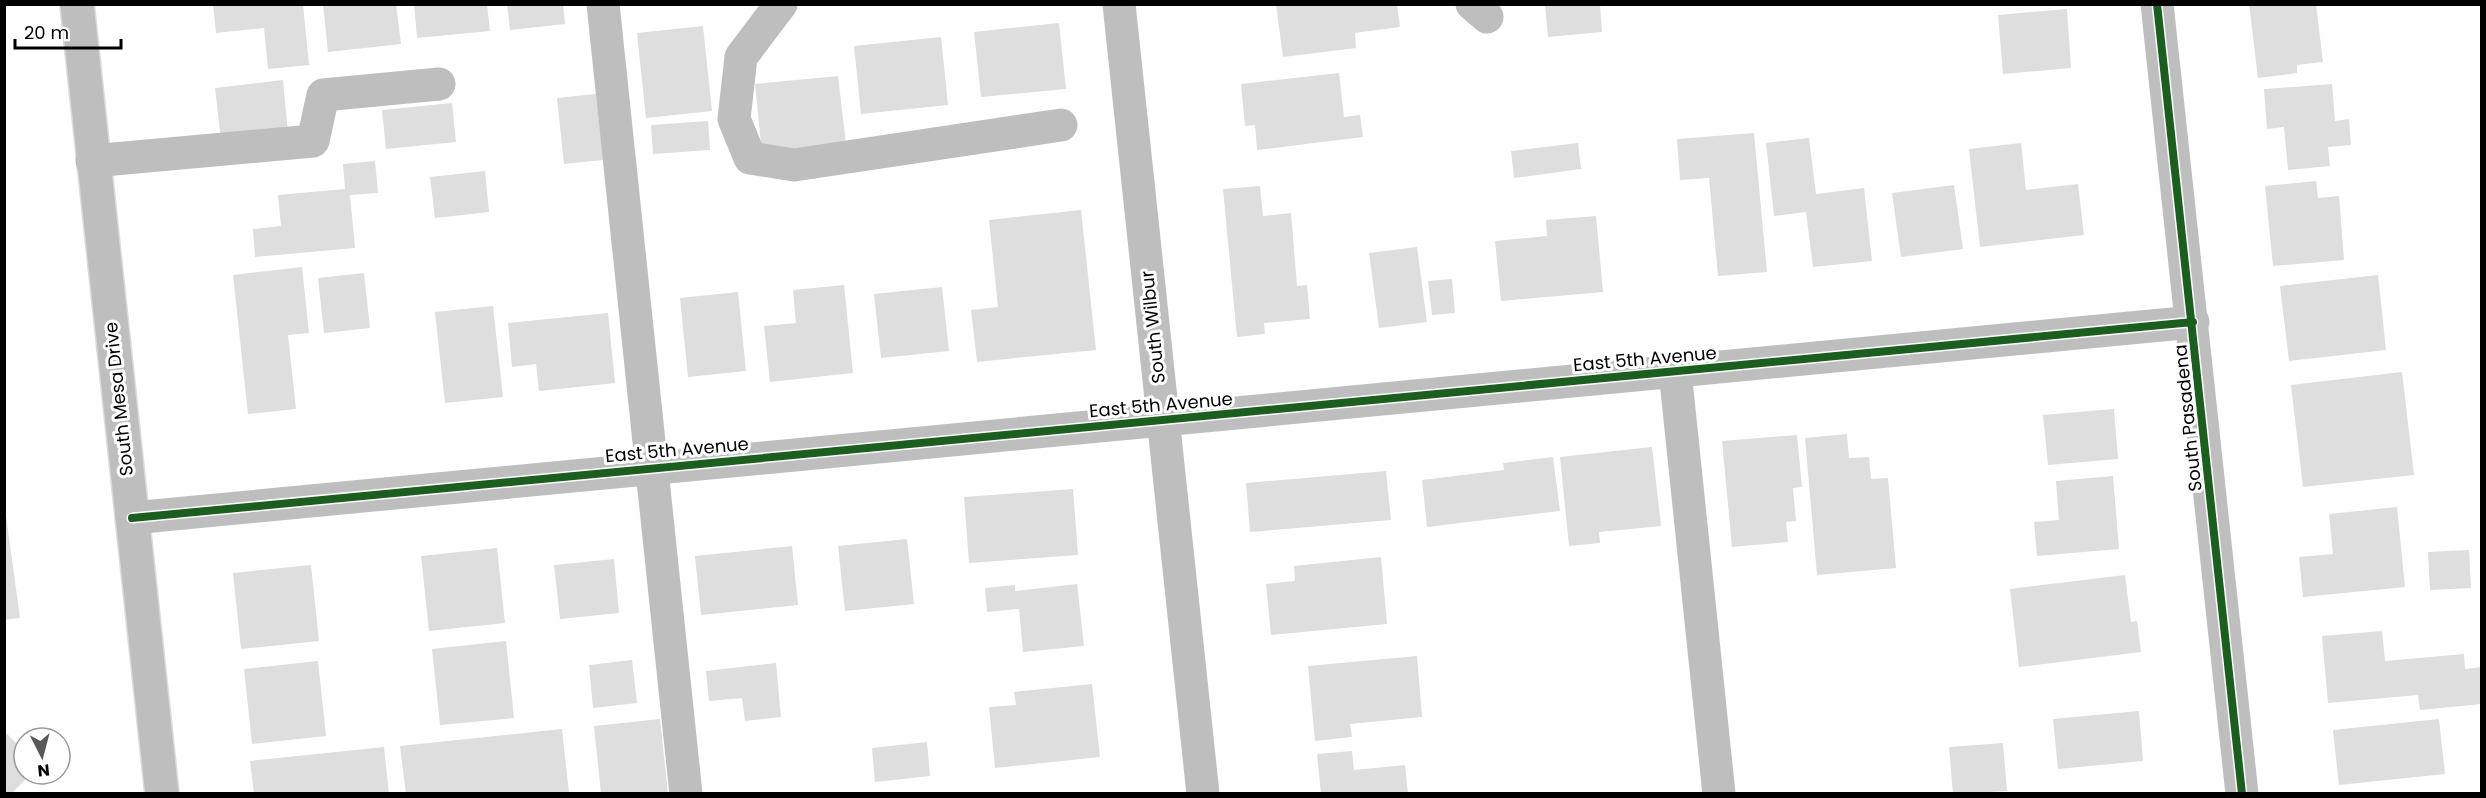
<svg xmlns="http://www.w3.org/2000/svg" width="2486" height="798" font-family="Poppins,sans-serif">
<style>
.building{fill:#dedede}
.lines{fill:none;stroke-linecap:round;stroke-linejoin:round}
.major-casing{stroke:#dbdbdb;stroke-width:36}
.minor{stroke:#bebebe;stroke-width:33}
.major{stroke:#bebebe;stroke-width:33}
.cycleway-casing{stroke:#fff;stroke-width:11}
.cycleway{stroke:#1b5e20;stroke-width:8}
.labels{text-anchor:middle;stroke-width:6;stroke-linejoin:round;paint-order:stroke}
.street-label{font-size:18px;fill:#000;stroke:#fff}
</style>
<rect width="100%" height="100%" fill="#fff"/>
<path class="building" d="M213 4H303L309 65 268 69 264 28 216 33Z
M323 4H396L401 44 328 52Z
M414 4H487L490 31 417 38Z
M507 4H563L565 24 510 30Z
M1276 4H1397L1400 27 1355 33 1356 48 1283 57Z
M1545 4H1600L1602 32 1548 37Z
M2249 4H2316L2323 62 2297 65V73L2258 78Z
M2067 9 2071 68 2003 74 1998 15Z
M1059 23 1066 89 981 97 974 32Z
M703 26 712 111 646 118 637 33Z
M941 37 948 105 861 114 854 46Z
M1339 73 1344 117 1360 115 1363 137 1257 150 1255 125 1245 126 1241 84Z
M838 76 846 144 762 153 755 84Z
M283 80 288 133 221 140 215 88Z
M2332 84 2335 121 2349 119 2351 145 2328 147 2330 166 2288 170 2284 127 2267 129 2264 89Z
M596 94 603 160 564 164 557 98Z
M452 103 456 142 386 149 382 110Z
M708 121 710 150 653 154 651 125Z
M1754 133 1767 272 1718 276 1709 178 1680 180 1677 139Z
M1809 138 1816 194 1864 188 1872 261 1813 267 1806 212 1774 216 1766 143Z
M1578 143 1581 169 1514 178 1511 151Z
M2021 143 2026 190 2078 184 2084 235 1980 247 1969 149Z
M375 161 378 193 350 195 355 248 255 257 253 229 281 226 278 195 345 189 343 164Z
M485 171 489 212 435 218 430 177Z
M2316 181 2318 198 2339 196 2344 260 2273 266 2265 186Z
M1954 185 1963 249 1901 257 1892 193Z
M1260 186 1263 216 1291 213 1297 286 1307 285 1310 319 1264 323 1265 334 1237 337 1223 189Z
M1081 210 1096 350 977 362 971 310 998 307 989 220Z
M1596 216 1603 292 1501 301 1495 241 1547 236 1546 220Z
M1417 247 1427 322 1379 328 1369 253Z
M302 267 309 333 288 335 296 409 248 414 233 275Z
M364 273 370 328 324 333 318 278Z
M2378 275 2386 350 2289 361 2280 286Z
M1452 279 1455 313 1432 315 1428 281Z
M844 285 853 373 770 382 764 326 796 323 793 290Z
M942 287 949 351 881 358 874 294Z
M738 292 746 371 688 377 680 298Z
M493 306 503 397 445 403 435 312Z
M608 313 615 383 539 391 536 364 512 367 508 323Z
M2402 372 2414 475 2303 487 2291 385Z
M2114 409 2118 459 2048 465 2043 415Z
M1847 434 1849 458 1869 457 1871 479 1888 478 1896 568 1817 575 1805 438Z
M1797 435 1802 487 1793 488 1796 521 1786 522 1788 542 1732 547 1722 441Z
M1652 447 1661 526 1599 532 1600 543 1569 546 1560 457Z
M1553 457 1560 511 1427 527 1422 480 1504 470 1503 463Z
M1386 471 1391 520 1250 532 1246 483Z
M2113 476 2119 549 2037 556 2034 522 2059 520 2056 481Z
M1073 489 1078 555 969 563 964 497Z
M4 501 20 618 4 620Z
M2397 507 2405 587 2303 597 2299 557 2333 554 2329 514Z
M907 539 914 604 845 611 838 546Z
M792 546 798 605 701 615 695 556Z
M497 548 505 623 429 631 421 556Z
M2469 550 2471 588 2430 590 2428 552Z
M1381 557 1387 624 1271 635 1266 584 1295 581 1294 566Z
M614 559 619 613 560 619 554 565Z
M311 565 319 641 241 649 233 573Z
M2125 575 2131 622 2137 621 2141 652 2019 667 2010 589Z
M1077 584 1084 646 1023 652 1019 609 987 612 985 588 1015 585V591Z
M2382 631 2385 661 2464 654 2465 669 2482 667V704L2420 710 2418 695 2328 703 2322 636Z
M506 641 514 718 440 725 432 649Z
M1417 656 1422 717 1350 724 1352 737 1315 741 1308 666Z
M632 660 637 703 593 708 589 665Z
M318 661 326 736 252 744 244 669Z
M776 663 781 717 745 721 742 698 709 701 706 671Z
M1092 684 1100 757 995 768 989 707 1016 705 1014 692Z
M2139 711 2143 761 2058 769 2053 719Z
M660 719 668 794H601L594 726Z
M2439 719 2445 774 2339 785 2333 730Z
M562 729 569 793 406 794 400 746Z
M4 731 24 751V774H31L11 794H4Z
M927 742 930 776 875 782 872 748Z
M2003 743 2007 791 1953 794 1949 747Z
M384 747 389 794H254L250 761Z
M1352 751 1354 770 1405 765 1408 794H1321L1317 754Z"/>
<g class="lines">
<defs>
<path id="major" d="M77 4 162 794"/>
</defs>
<use href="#major" class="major-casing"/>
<path class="minor" d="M603 4 686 794
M781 4 741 57 734 119 750 158 794 165 1061 125
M1119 4 1203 794
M1472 4 1487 17
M2157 4 2242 794
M92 161 313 141 323 95 439 84
M1675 371 1719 794
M132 518 2193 322"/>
<use href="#major" class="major"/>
<defs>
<path id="cycleway" d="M2157 4 2242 794
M132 518 2193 322"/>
</defs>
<use href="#cycleway" class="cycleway-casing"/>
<use href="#cycleway" class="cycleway"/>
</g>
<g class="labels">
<g class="street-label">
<text transform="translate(1153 327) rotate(-96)" y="6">South Wilbur</text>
<text transform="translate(1645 359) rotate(-5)" y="6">East 5th Avenue</text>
<text transform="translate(119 399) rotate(-96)" y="6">South Mesa Drive</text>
<text transform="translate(1161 405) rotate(-5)" y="6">East 5th Avenue</text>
<text transform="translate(2188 418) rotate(-96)" y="6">South Pasadena</text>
<text transform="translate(677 450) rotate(-5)" y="6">East 5th Avenue</text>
</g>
</g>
<rect width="2486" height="798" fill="none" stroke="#000000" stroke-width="12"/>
<g transform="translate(42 756) rotate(174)"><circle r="28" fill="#ffffff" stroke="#999999" stroke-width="1.5"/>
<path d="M0-4.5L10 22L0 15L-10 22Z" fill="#595959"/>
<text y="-9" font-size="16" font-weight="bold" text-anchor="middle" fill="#000000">N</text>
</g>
<path d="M15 39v9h106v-9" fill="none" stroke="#000000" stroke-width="3"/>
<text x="24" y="39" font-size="18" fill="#000000" stroke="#ffffff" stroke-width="4.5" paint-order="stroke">20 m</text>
</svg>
